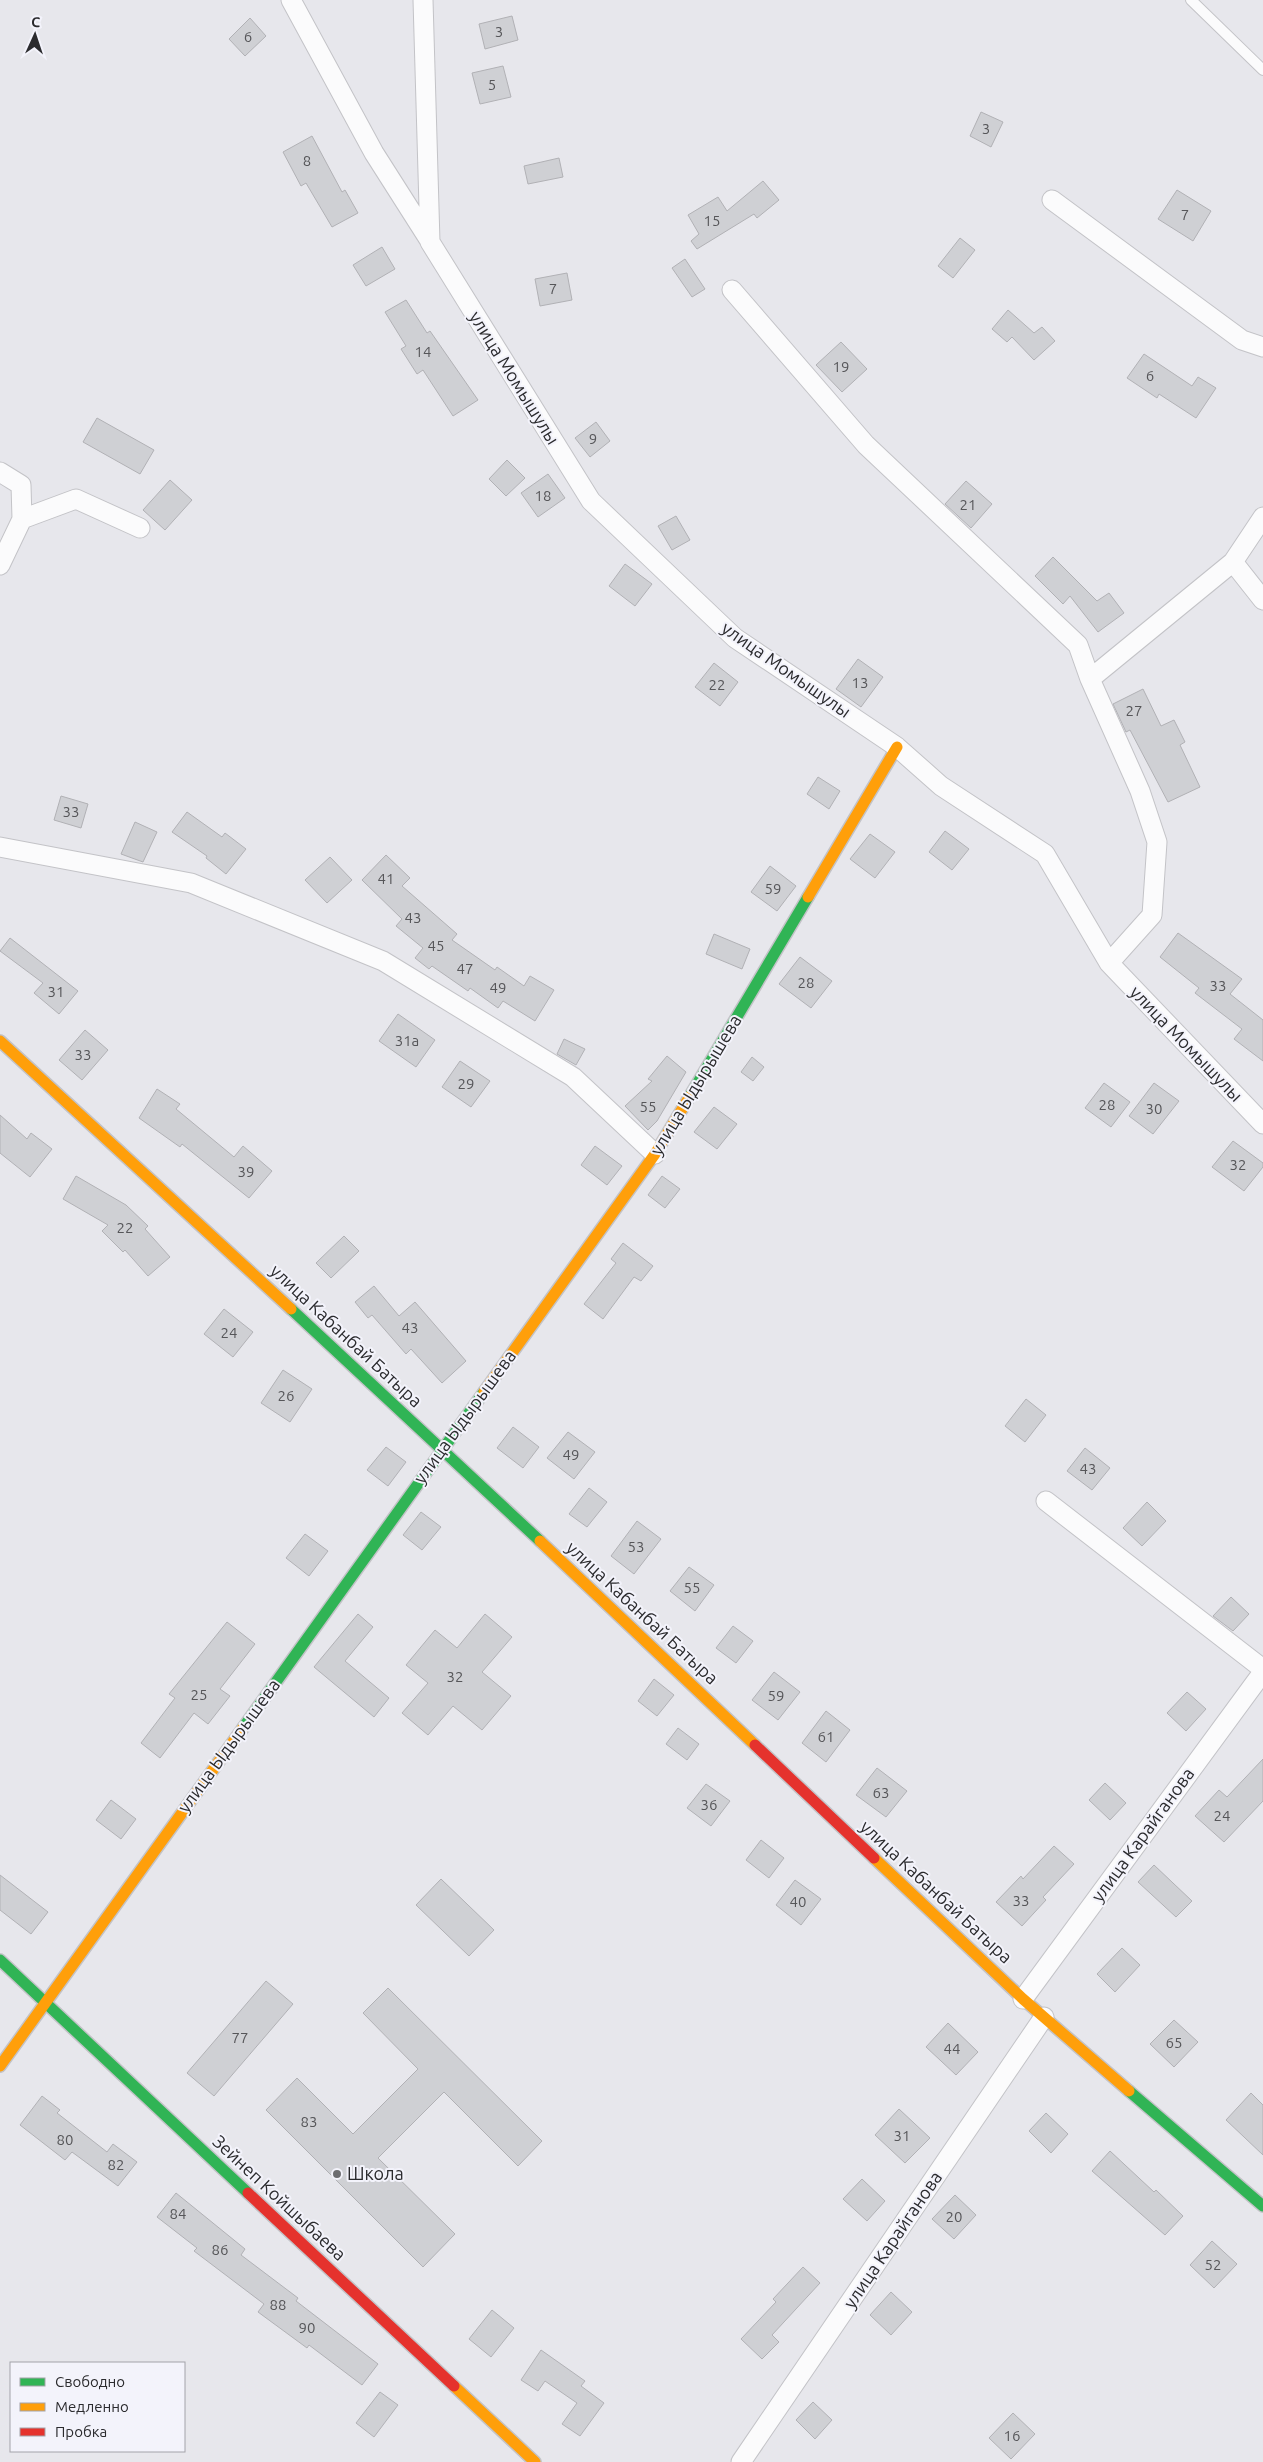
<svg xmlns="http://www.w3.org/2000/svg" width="1263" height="2462" font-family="Ubuntu,sans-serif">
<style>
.building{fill:#cfd0d4;stroke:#b1b1b5}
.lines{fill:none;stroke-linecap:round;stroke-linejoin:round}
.lane-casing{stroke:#c3c3c7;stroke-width:12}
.street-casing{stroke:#c3c3c7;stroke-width:21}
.fast-casing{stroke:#c3c3c7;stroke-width:14}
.slow-casing{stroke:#c3c3c7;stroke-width:14}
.jam-casing{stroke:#c3c3c7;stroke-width:14}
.lane{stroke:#fbfbfc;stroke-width:10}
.street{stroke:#fbfbfc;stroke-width:19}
.fast{stroke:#30b455;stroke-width:11}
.slow{stroke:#ff9f0a;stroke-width:11}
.jam{stroke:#e5322d;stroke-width:11}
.poi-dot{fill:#6d6d70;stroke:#f3f3fb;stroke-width:2}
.labels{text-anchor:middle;stroke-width:4;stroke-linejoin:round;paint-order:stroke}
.number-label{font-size:15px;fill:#565659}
.street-label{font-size:18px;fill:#2b2b2e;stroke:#f3f3fb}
.poi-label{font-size:18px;fill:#2b2b2e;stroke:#f3f3fb;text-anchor:start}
</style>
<rect width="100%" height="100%" fill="#e7e7ec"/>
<path class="building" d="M512 16 518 40 485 49 479 24Z
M250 18 266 36 245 56 229 39Z
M503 66 511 97 480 104 472 73Z
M981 112 1003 122 991 147 970 136Z
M312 136 342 192 345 190 358 213 332 227 306 183 301 186 283 152Z
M559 158 563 177 528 184 524 166Z
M763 181 779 200 757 218 754 214 697 249 691 241 699 234 688 215 718 197 727 211Z
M1177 190 1211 211 1193 241 1158 219Z
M960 238 975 250 953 278 938 266Z
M382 247 395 269 366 286 353 265Z
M685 259 705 289 692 297 672 268Z
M567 273 572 300 540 306 535 279Z
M406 300 427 333 430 331 478 400 453 416 423 370 417 374 401 349 406 346 385 312Z
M1008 310 1034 333 1042 327 1055 341 1034 360 1012 337 1007 342 992 329Z
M841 342 867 369 842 392 816 365Z
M1144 354 1192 386 1198 377 1216 388 1196 418 1159 394 1157 398 1127 378Z
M97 418 154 450 140 474 83 442Z
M596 422 610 441 590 457 575 438Z
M507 460 525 478 506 496 489 479Z
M548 474 565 498 538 517 521 493Z
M170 480 192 500 165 530 143 510Z
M966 481 992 504 971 528 945 504Z
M676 516 690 540 672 550 658 526Z
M1053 557 1097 601 1109 593 1124 613 1098 632 1070 596 1063 604 1035 576Z
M625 564 652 584 635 606 609 586Z
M858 659 883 677 861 707 836 689Z
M714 663 738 682 720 706 695 687Z
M1143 689 1161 726 1174 720 1185 742 1180 745 1200 787 1168 802 1130 730 1126 732 1113 704Z
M818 777 840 791 829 809 807 794Z
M61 796 88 804 81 828 54 820Z
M187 812 222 837 225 833 246 849 226 874 206 858 207 856 172 832Z
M135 822 157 832 143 862 121 854Z
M945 831 969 849 952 870 929 852Z
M870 834 895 852 875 878 850 859Z
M386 855 410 878 402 886 457 934 452 940 495 970 497 967 524 986 530 976 554 990 535 1021 503 1001 498 1008 470 988 468 991 432 966 429 969 415 958 423 948 396 926 402 919 362 880Z
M330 857 352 880 327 903 305 880Z
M770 866 796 886 777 911 751 892Z
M1178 933 1242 979 1230 994 1263 1020V1061L1234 1039 1242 1029 1195 993 1199 988 1160 957Z
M714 934 750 949 742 969 706 954Z
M10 938 78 991 59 1014 34 993 43 983 0 951Z
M800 957 832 981 811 1008 779 984Z
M398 1014 435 1040 416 1067 379 1041Z
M85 1030 108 1050 82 1080 59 1060Z
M564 1039 585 1049 576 1065 557 1054Z
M667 1056 686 1072 657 1121 648 1130 625 1106 652 1081 648 1079Z
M752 1057 764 1067 753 1081 741 1072Z
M460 1061 490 1081 471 1107 442 1087Z
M1104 1083 1130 1102 1111 1127 1085 1108Z
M1154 1083 1179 1101 1153 1134 1129 1116Z
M157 1089 180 1104 176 1109 234 1157 243 1146 272 1171 249 1198 182 1144 180 1147 139 1118Z
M714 1107 737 1124 717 1149 694 1132Z
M0 1115 27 1139 31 1133 52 1149 30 1177 0 1153Z
M1233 1141 1263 1163V1167L1244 1191 1212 1167Z
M595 1146 622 1166 607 1185 581 1165Z
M76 1176 126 1205 148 1226 145 1229 170 1257 148 1276 125 1250 123 1252 102 1231 108 1225 63 1199Z
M662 1176 680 1189 665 1208 648 1195Z
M344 1236 359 1251 331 1278 316 1263Z
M623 1243 653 1266 641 1281 634 1277 603 1319 584 1304 616 1263 611 1259Z
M374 1286 399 1316 415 1302 466 1361 442 1383 411 1349 406 1354 372 1315 368 1318 355 1302Z
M224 1309 253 1332 233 1357 204 1334Z
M283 1370 312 1389 290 1422 261 1403Z
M1026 1399 1046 1415 1025 1442 1005 1426Z
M513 1427 539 1447 523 1468 497 1448Z
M568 1432 595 1452 574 1479 547 1458Z
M386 1447 406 1462 388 1486 367 1470Z
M1085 1448 1110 1468 1092 1490 1067 1471Z
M589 1488 607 1502 587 1527 569 1514Z
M1147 1502 1166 1521 1142 1546 1123 1528Z
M421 1512 441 1527 422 1550 403 1535Z
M637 1521 661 1539 634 1574 611 1556Z
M305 1534 328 1551 309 1576 286 1558Z
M689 1567 714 1585 695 1611 670 1591Z
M1231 1597 1249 1614 1233 1631 1213 1616Z
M358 1614 373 1627 345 1661 389 1698 374 1717 314 1667Z
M485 1614 512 1637 482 1672 511 1696 482 1730 453 1706 428 1735 402 1713 428 1683 406 1665 435 1630 457 1648Z
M227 1622 255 1644 220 1689 230 1696 208 1724 194 1713 160 1758 141 1743 175 1698 169 1694Z
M733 1626 753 1641 736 1663 716 1648Z
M774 1672 800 1692 778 1720 752 1700Z
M654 1679 674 1695 657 1716 638 1701Z
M1187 1692 1206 1709 1186 1731 1167 1713Z
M826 1711 850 1730 826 1762 802 1743Z
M678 1728 699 1744 687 1760 666 1744Z
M1263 1759V1801L1224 1842 1195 1816 1219 1790 1227 1797Z
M877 1768 907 1791 886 1817 856 1795Z
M1105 1783 1126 1803 1110 1820 1089 1800Z
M706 1784 730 1801 711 1826 687 1808Z
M111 1800 136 1819 121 1839 96 1820Z
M761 1840 784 1858 769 1878 746 1860Z
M1054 1846 1074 1864 1043 1897 1046 1900 1022 1926 996 1902 1021 1876 1023 1879Z
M1154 1865 1192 1901 1176 1917 1138 1882Z
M0 1875 48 1912 31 1934 0 1910Z
M441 1879 494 1930 469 1956 416 1905Z
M795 1880 821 1899 801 1925 776 1905Z
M1122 1948 1140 1965 1115 1992 1097 1974Z
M266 1981 293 2004 214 2096 187 2073Z
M388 1988 542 2141 518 2166 444 2092 378 2158 455 2234 423 2267 266 2110 297 2078 353 2134 418 2069 363 2013Z
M1174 2020 1198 2042 1174 2067 1150 2044Z
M948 2023 978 2052 956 2075 926 2047Z
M1251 2093 1263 2105V2155L1226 2120Z
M42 2096 60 2110 57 2113 107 2152 113 2144 137 2162 118 2186 72 2152 65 2160 20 2125Z
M899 2109 930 2138 905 2163 875 2135Z
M1046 2113 1068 2134 1051 2153 1029 2131Z
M1110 2151 1154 2192 1156 2190 1183 2216 1165 2235 1092 2171Z
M862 2179 885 2201 867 2221 843 2199Z
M176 2193 245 2249 241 2255 298 2298 296 2301 378 2364 362 2385 309 2345 307 2348 258 2312 264 2304 194 2251 197 2248 157 2217Z
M955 2195 976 2215 954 2239 932 2219Z
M1212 2241 1237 2264 1214 2288 1190 2265Z
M803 2267 820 2283 772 2335 779 2342 762 2359 741 2339 776 2302 773 2299Z
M891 2292 912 2312 891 2335 870 2315Z
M492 2310 514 2328 491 2357 469 2339Z
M541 2350 585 2381 581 2386 604 2403 580 2436 562 2424 577 2403 545 2381 538 2391 521 2380Z
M380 2392 398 2405 374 2437 356 2423Z
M813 2402 832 2420 815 2439 796 2420Z
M1013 2413 1035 2434 1011 2459 989 2438Z"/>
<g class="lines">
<defs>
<path id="lane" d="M1191 0 1263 70"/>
<path id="street" d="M291 0 374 153 430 241
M423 0 430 242 591 501 735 638 897 747 941 786 1045 854 1109 963 1263 1124
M1052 200 1242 340 1263 347
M732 290 866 445 1078 645 1090 679 1140 791 1157 842 1152 915 1109 963
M0 472 21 485 22 519
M1263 517 1233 562 1263 600
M0 565 22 519 76 499 140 528
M1090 679 1233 562
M0 847 191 883 383 961 573 1077 655 1154
M1046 1501 1263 1669
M1023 1999 1263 1672
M741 2462 1044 2017"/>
<path id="fast" d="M690 1096 808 897
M291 1309 540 1541
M243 1728 484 1392
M0 1960 248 2193
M1129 2091 1263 2206"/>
<path id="slow" d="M808 897 897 747
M0 1041 291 1309
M484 1392 655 1154 690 1096
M540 1541 755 1745
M874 1858 1023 1999 1129 2091
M0 2066 243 1728
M454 2386 535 2462"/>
<path id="jam" d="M755 1745 874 1858
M248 2193 454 2386"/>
</defs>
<use href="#lane" class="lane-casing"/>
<use href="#street" class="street-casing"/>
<use href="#fast" class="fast-casing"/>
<use href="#slow" class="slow-casing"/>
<use href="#jam" class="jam-casing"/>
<use href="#lane" class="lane"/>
<use href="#street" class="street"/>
<use href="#fast" class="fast"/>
<use href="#slow" class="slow"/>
<use href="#jam" class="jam"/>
</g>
<circle class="poi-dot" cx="337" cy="2174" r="5"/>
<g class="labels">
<g class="number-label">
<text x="499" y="37">3</text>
<text x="248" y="42">6</text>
<text x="492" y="90">5</text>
<text x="986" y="134">3</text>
<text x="307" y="166">8</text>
<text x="1185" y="220">7</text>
<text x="712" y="226">15</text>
<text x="553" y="294">7</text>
<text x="423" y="357">14</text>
<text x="841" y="372">19</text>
<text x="1150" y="381">6</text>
<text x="593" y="444">9</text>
<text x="543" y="501">18</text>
<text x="968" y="510">21</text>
<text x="860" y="688">13</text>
<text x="717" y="690">22</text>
<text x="1134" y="716">27</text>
<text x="71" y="817">33</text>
<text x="386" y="884">41</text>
<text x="773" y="894">59</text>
<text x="413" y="923">43</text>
<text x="436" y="951">45</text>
<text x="465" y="974">47</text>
<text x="806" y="988">28</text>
<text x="1218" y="991">33</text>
<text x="498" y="993">49</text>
<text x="56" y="997">31</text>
<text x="407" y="1046">31а</text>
<text x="83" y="1060">33</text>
<text x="466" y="1089">29</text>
<text x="1107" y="1110">28</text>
<text x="648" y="1112">55</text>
<text x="1154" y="1114">30</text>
<text x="1238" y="1170">32</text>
<text x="246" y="1177">39</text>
<text x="125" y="1233">22</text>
<text x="410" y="1333">43</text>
<text x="229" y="1338">24</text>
<text x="286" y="1401">26</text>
<text x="571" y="1460">49</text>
<text x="1088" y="1474">43</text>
<text x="636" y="1552">53</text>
<text x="692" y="1593">55</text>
<text x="455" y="1682">32</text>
<text x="199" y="1700">25</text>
<text x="776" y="1701">59</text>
<text x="826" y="1742">61</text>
<text x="881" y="1798">63</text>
<text x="709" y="1810">36</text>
<text x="1222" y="1821">24</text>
<text x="1021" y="1906">33</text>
<text x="798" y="1907">40</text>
<text x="240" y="2043">77</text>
<text x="1174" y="2048">65</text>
<text x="952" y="2054">44</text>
<text x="309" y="2127">83</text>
<text x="902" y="2141">31</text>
<text x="65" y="2145">80</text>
<text x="116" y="2170">82</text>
<text x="178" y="2219">84</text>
<text x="954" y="2222">20</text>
<text x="220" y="2255">86</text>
<text x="1213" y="2270">52</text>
<text x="278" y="2310">88</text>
<text x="307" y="2333">90</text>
<text x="1012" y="2441">16</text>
</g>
<g class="street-label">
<text transform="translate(514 378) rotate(58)" y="6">улица Момышулы</text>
<text transform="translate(786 670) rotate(35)" y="6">улица Момышулы</text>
<text transform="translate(1186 1044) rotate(46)" y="6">улица Момышулы</text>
<text transform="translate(696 1085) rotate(-59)" y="6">улица Ыдырышева</text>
<text transform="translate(346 1336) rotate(43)" y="6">улица Кабанбай Батыра</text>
<text transform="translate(465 1417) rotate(-54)" y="6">улица Ыдырышева</text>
<text transform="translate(642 1613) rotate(43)" y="6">улица Кабанбай Батыра</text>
<text transform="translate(229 1746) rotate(-54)" y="6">улица Ыдырышева</text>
<text transform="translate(1143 1835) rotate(-54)" y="6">улица Карайганова</text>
<text transform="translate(936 1892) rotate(43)" y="6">улица Кабанбай Батыра</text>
<text transform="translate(279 2198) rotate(43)" y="6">Зейнеп Койшыбаева</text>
<text transform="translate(893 2240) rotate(-56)" y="6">улица Карайганова</text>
</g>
<g class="poi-label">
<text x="347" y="2180">Школа</text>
</g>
</g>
<rect x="10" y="2362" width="175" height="90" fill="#f3f3fb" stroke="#a3a3a9"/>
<rect x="20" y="2378" width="25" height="8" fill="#30b455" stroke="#a3a3a9"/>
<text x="55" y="2387" font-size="15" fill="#2b2b2e">Свободно</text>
<rect x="20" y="2403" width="25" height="8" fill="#ff9f0a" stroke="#a3a3a9"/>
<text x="55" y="2412" font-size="15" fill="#2b2b2e">Медленно</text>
<rect x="20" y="2428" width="25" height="8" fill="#e5322d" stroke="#a3a3a9"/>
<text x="55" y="2437" font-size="15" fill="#2b2b2e">Пробка</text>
<g transform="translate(35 35) rotate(3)" stroke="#f3f3fb" stroke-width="4" paint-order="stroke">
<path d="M0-4L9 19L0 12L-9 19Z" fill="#2b2b2e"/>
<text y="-8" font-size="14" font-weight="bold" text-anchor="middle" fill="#2b2b2e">С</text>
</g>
</svg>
